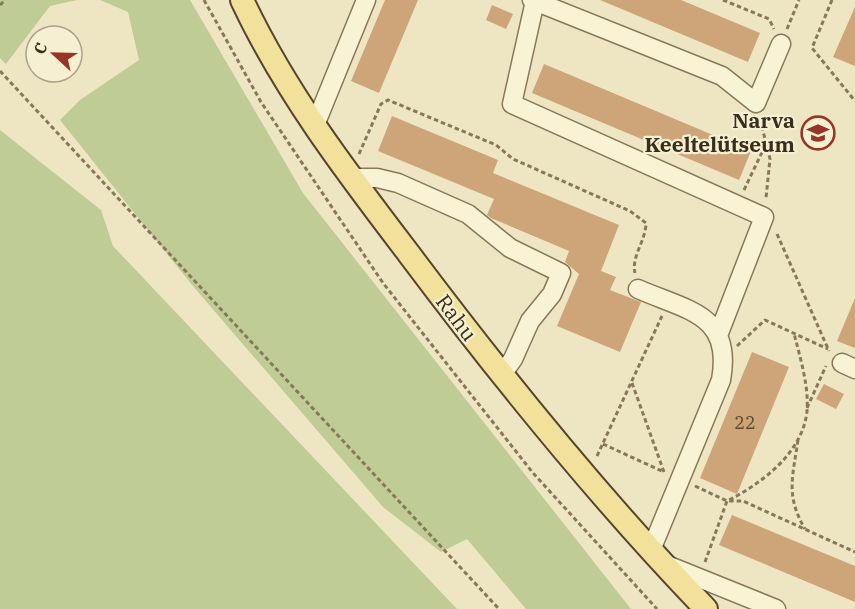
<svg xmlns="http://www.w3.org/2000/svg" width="855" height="609" font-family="'IBM Plex Serif',serif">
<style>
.green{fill:#c0cc96}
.building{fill:#cda578}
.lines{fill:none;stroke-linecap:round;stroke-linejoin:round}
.minor-casing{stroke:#887859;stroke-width:21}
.major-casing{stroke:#56452e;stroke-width:26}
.path{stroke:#887859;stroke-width:3;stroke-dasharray:4.5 3;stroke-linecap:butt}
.minor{stroke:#f9f3d6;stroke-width:18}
.major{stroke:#f2e19a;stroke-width:22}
.labels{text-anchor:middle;stroke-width:4.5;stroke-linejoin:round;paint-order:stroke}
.number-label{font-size:18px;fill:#5d4c34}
.poi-label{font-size:21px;font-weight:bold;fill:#382e1e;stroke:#f6f0d2;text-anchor:end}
.street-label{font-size:21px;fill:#382e1e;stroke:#f6f0d2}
</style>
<rect width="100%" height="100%" fill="#eee6c3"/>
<path class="green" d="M0 0H77L50 6 6 64 0 58Z
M100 0H190L303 193 631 609H526L467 539 441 552 383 507 192 285 60 120 80 100 139 60 128 12Z
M0 130 101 210 113 246 457 609H0Z"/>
<path class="building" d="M385 0H418L379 93 351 81Z
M600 0H681L760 33 748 62Z
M492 5 513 14 506 29 486 20Z
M855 7V66L833 57Z
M544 64 751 151 739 180 532 93Z
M392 116 498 160 493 173 619 225 601 271 616 277 610 290 641 302 620 352 557 326 579 274 565 262 569 251 491 218 487 215 494 199 378 151Z
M855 298V348L837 341Z
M752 352 789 367 737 494 700 478Z
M824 384 844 394 836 409 816 399Z
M732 515 855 566V602L719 545Z"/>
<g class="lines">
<defs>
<path id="minor" d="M532 0 722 76 756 103 781 44
M535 1 512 104 764 217 719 333
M315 125 366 0
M351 178H377L398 183 468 214 510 248 561 273 552 294 530 321 513 359 501 376
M638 289C688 311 733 314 721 380L651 550
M842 363 855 369
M667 565 776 609"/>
<path id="major" d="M242 0C285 92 348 174 409 254 502 378 599 498 706 609"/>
</defs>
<use href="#minor" class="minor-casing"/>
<use href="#major" class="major-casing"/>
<path class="path" d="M204 0 261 102 383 283 533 473 657 609
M723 0 769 19 774 29
M832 0 812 48 855 101
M0 5 5 0
M787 29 799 0
M0 71 499 609
M760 119 770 159 766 198
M359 154 381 104 388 100 496 145 513 159 630 211 646 223C646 240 631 257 635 273
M744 190 766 144
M777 234 829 351
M737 346 765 320 828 349
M632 383 664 472
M807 408 826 366
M798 440C793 476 785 495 805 529
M603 444 664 472
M597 456 662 316
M695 486 727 501H743L855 552
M705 562 727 501C761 484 803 453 807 411 809 385 800 358 794 333"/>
<use href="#minor" class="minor"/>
<use href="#major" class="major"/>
</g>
<defs>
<symbol id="school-ring" viewBox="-11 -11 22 22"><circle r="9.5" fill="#f6f0d2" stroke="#983529" stroke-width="1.5"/><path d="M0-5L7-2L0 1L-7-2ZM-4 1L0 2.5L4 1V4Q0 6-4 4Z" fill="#983529"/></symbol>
</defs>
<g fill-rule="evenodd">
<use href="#school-ring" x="799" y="114" width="38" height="38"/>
</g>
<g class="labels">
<g class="number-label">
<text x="745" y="429">22</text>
</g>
<g class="poi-label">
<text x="795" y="128">Narva<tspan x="795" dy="24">Keeltelütseum</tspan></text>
</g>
<g class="street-label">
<text transform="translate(456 318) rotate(53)" y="7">Rahu</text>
</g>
</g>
<g transform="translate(54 54) rotate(292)"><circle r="28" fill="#f6f0d2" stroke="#aaa28a" stroke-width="1.5"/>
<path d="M0-4.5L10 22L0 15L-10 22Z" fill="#983529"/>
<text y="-9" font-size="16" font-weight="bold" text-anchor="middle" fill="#382e1e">С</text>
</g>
</svg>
